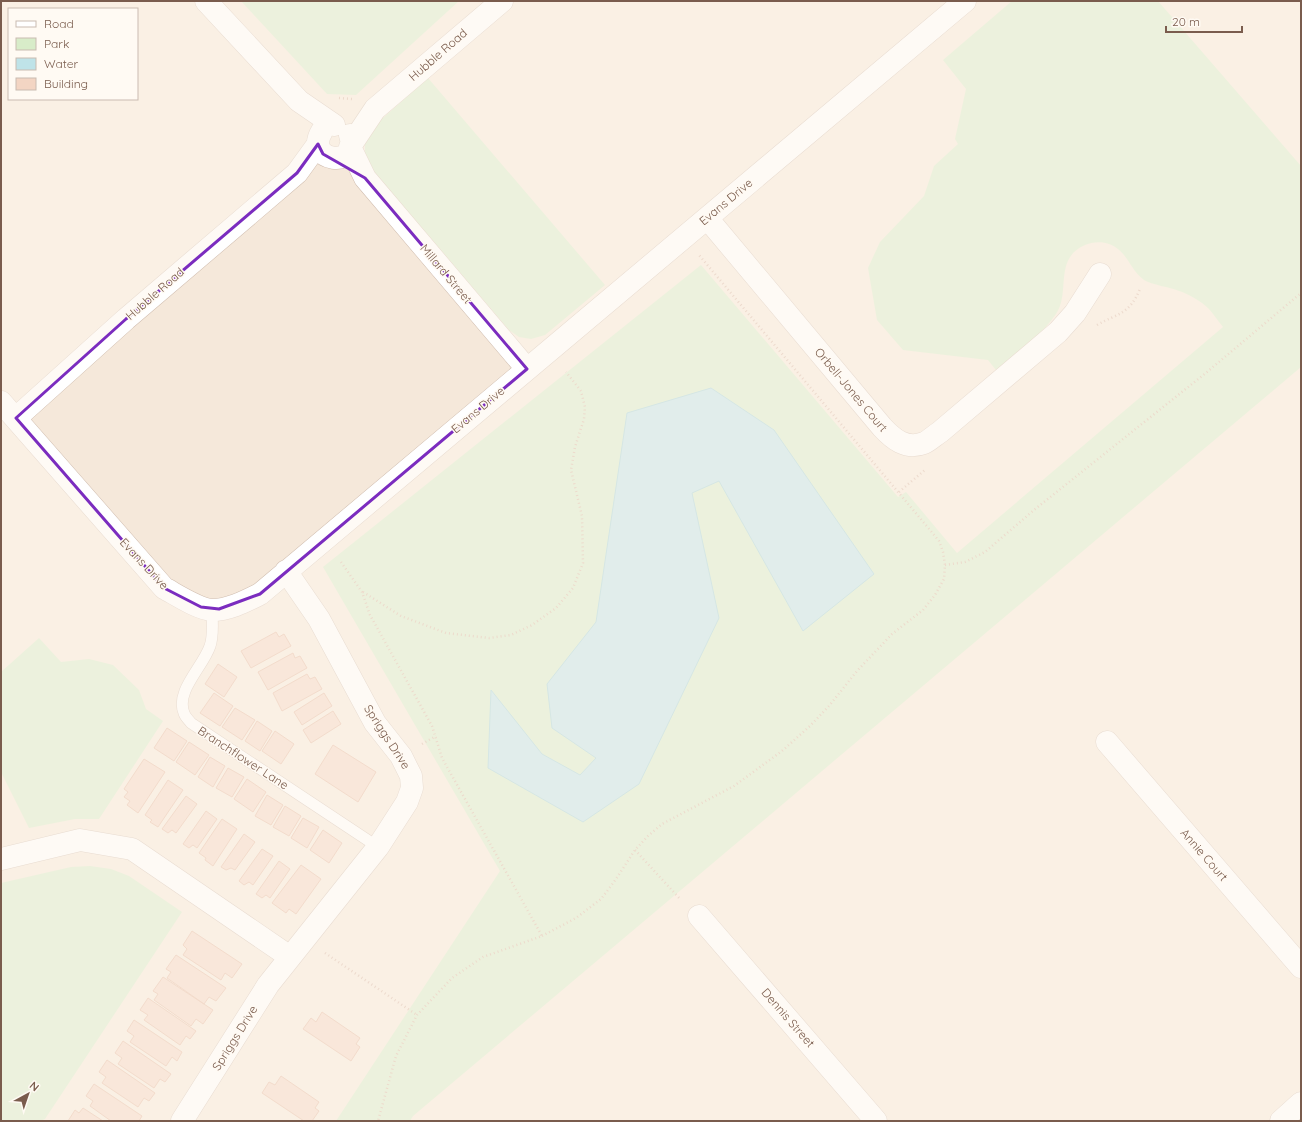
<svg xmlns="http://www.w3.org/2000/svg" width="1302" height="1122" font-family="Quicksand,sans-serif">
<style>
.residential{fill:#f5e8da;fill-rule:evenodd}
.green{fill:#d8ecc9}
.water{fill:#bfe3e8;stroke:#a5d3da}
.building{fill:#f3d5c3;stroke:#e6bba3}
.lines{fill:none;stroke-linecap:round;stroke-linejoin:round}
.lane-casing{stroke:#d1beb0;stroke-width:12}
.street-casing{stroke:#d1beb0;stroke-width:23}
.path{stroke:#d9b8a5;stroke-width:2.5;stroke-dasharray:1 3;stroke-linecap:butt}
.lane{stroke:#fff;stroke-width:11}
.street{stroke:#fff;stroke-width:22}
.marked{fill:none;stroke:#7b2cbf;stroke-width:3;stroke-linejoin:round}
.labels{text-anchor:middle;stroke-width:3;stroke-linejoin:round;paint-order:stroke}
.street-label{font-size:12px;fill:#7a5c4d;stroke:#fffaf3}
</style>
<rect width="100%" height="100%" fill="#fdf6ec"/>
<path class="residential" d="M1 1H1301V1121H1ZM9 9H137V99H9Z"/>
<path class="green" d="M241 1H459L356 95 327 94Z
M1012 1H1158L1301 166V367L413 1116 410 1121H336L500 871 323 567 701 265 898 497 906 492 957 553 1223 327C1218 321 1213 313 1208 308 1202 302 1187 293 1179 291 1170 287 1152 285 1144 280 1129 269 1128 251 1109 244 1102 241 1091 242 1085 245 1053 259 1071 292 1056 314 1041 336 1017 353 996 370L988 360 903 350 877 320 868 268 880 242 924 196 934 166 958 144 955 139 966 89 943 60Z
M428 78 605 285 545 335 531 339 519 337 509 330 369 166 365 154V143L375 125Z
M39 638 61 662 89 659 113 665 139 690 146 709 163 721 99 819H75L29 828 1 772V672Z
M90 866 111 869 129 876 182 912 45 1119 40 1121H1V883L71 867Z"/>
<path class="water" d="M711 388 774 430 874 574 803 631 719 481 692 493 719 618 639 784 583 822 488 768 491 690 542 754 580 775 596 758 552 728 547 684 596 622 627 413Z"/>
<path class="building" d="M276 632 279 637 284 634 291 646 251 668 241 651Z
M293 653 295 658 300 656 307 668 268 690 258 672Z
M218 664 237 677 224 697 205 684Z
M307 674 310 679 315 677 322 689 282 711 273 693Z
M214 693 233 706 220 726 200 713Z
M324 693 332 706 302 725 294 712Z
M235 708 255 720 242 740 222 727Z
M333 711 341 724 311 743 303 730Z
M257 721 272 731 260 751 245 741Z
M167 728 187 741 174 761 154 748Z
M275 731 294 744 281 764 262 751Z
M189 742 209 755 195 775 176 762Z
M333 745 376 772 358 802 315 774Z
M210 757 225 766 213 787 198 777Z
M144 759 165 772 138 813 127 805 130 801 124 797 128 792 124 789Z
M228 768 244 777 232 797 216 788Z
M247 779 266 792 253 812 234 799Z
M168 780 183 790 158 827 150 822 152 820 145 815Z
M267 795 283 805 271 825 255 816Z
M186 796 197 804 176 833 172 830 168 833 162 829Z
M285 806 301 816 289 836 273 827Z
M206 811 217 819 197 848 193 845 189 848 183 844Z
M303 818 319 827 307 848 291 838Z
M222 819 237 829 213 866 205 860 206 858 199 853Z
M323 830 342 843 329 863 310 850Z
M244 834 255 842 235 870 231 868 226 870 221 867Z
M262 849 273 856 253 885 249 882 244 885 239 881Z
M279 861 290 869 270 898 266 895 262 898 256 894Z
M301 865 321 879 296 914 289 909 286 913 272 903Z
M192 931 242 964 232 978 225 973 221 980 183 955 187 949 183 945Z
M176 955 226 988 216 1001 209 997 204 1004 167 978 171 972 166 969Z
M163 977 213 1010 203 1024 196 1019 191 1026 154 1000 158 994 153 991Z
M148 998 196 1031 190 1039 186 1036 180 1045 144 1020 148 1015 140 1010Z
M322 1012 360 1038 356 1044 360 1047 351 1061 303 1029 311 1018 316 1022Z
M134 1020 182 1052 177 1061 172 1057 166 1066 130 1042 134 1036 127 1031Z
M123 1041 171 1074 165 1082 160 1079 154 1088 118 1064 122 1058 115 1053Z
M107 1060 155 1093 149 1101 144 1098 138 1107 102 1083 106 1077 99 1072Z
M281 1076 319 1102 315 1108 319 1111 312 1121H304L262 1093 269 1082 275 1085Z
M94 1084 142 1116 139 1121H111L90 1106 93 1101 86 1096Z
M83 1108 103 1121H68L75 1110 79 1113Z"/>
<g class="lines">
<defs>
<path id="lane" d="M212 610C212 622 214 635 210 646 203 667 175 691 184 713 185 717 189 720 191 723L378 847"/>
<path id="street" d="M206 1 299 101 334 125
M322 131C303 162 361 170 350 135
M351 145 375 109 502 1
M350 147 365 178 527 369
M707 218 882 427C893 439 906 450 924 443 929 441 935 435 940 432L1058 332 1075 313 1100 274
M1 402 164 588C177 595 198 609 212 610 229 610 246 601 260 594L965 1
M16 418 126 319 297 173 318 144
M1107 742 1301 967
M1 859 80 840 132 849 290 957
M699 916 876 1121
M182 1121 268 985 378 847 407 802 412 788 411 776 401 756 375 723 319 619 286 571
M1281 1121 1301 1103"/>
</defs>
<use href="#lane" class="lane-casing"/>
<use href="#street" class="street-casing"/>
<path class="path" d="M339 98 352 99
M1097 325C1118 313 1129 315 1140 289
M899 492 926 469
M341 562 362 592 370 615 432 726 442 758 542 936 483 957 452 978 417 1015 396 1056 378 1121
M945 565 965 562 985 552 1034 510 1207 372 1301 293
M363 592 401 616 446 633 489 638 511 635 532 625 556 608 573 588 583 563 582 516 571 470 575 447 584 419 585 407 581 391 566 372
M422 744 436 736
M635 850 681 900
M542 936 576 918 601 899 614 882 635 850 648 836 662 824 734 786 782 751 810 726 829 706 857 671 892 634 923 610 935 595 944 579 945 565 943 552 939 541 930 530 699 255
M325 953 417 1015"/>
<use href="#lane" class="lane"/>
<use href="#street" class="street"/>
</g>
<path d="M0 0H1302V1122H0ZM318 144 323 154 365 178 527 369 260 594 219 609 201 607 164 588 16 418 126 319 297 173Z" fill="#fdf6ec" fill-opacity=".55" fill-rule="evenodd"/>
<path class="marked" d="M318 144 323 154 365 178 527 369 260 594 219 609 201 607 164 588 16 418 126 319 297 173Z"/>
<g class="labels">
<g class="street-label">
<text transform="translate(438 55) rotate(-41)" y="4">Hubble Road</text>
<text transform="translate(726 202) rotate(-40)" y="4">Evans Drive</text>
<text transform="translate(446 274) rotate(50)" y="4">Millard Street</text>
<text transform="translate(155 294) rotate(-41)" y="4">Hubble Road</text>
<text transform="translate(851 390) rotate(50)" y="4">Orbell-Jones Court</text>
<text transform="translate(478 410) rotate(-40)" y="4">Evans Drive</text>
<text transform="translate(144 564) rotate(47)" y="4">Evans Drive</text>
<text transform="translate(387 737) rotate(57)" y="4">Spriggs Drive</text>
<text transform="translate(243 758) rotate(33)" y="4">Branchflower Lane</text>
<text transform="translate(1204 855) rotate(49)" y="4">Annie Court</text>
<text transform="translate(788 1018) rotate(49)" y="4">Dennis Street</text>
<text transform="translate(235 1038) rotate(-58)" y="4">Spriggs Drive</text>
</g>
</g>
<rect width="1302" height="1122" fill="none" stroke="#7a5c4d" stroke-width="4"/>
<rect x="8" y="8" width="130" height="92" fill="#fffaf3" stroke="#cabbb1"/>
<rect x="16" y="21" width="20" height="6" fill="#ffffff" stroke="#cabbb1"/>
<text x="44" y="28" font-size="12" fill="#7a5c4d">Road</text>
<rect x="16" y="38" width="20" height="12" fill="#d8ecc9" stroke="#cabbb1"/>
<text x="44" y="48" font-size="12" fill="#7a5c4d">Park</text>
<rect x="16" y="58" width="20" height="12" fill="#bfe3e8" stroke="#cabbb1"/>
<text x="44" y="68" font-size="12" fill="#7a5c4d">Water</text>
<rect x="16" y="78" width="20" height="12" fill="#f3d5c3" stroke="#cabbb1"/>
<text x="44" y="88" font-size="12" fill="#7a5c4d">Building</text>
<g transform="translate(28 1094) rotate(40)" stroke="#fffaf3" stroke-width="3" paint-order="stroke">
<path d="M0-3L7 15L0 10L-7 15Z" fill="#7a5c4d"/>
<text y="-6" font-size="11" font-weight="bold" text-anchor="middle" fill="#7a5c4d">N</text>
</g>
<path d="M1166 26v6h76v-6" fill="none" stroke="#7a5c4d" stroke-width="2"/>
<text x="1172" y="26" font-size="12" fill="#7a5c4d" stroke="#fffaf3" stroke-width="3" paint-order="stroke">20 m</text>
</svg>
